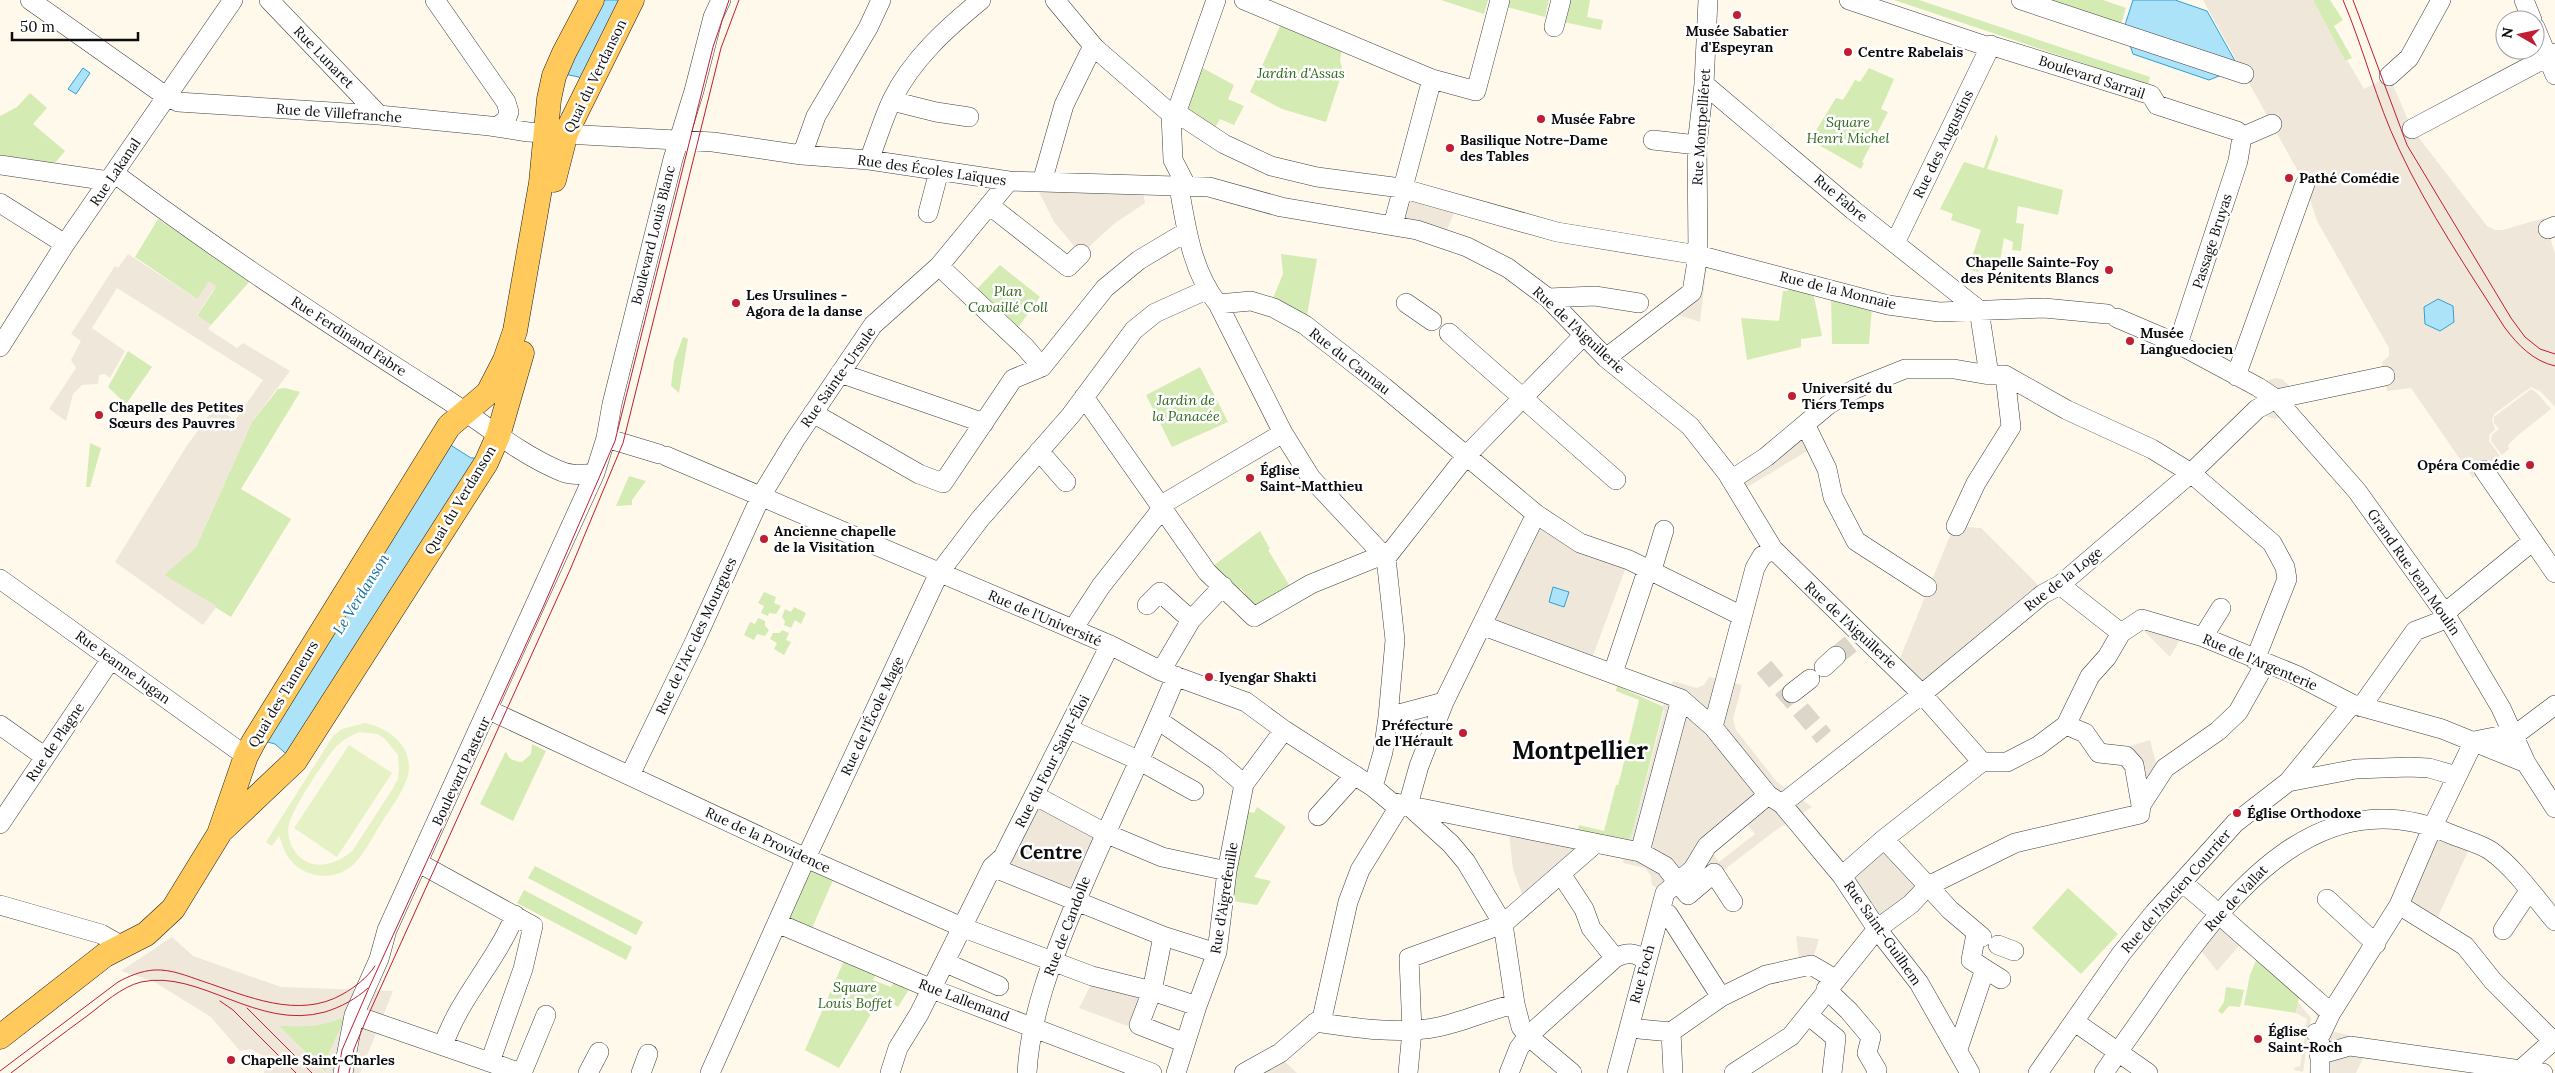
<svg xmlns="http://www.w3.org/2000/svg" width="2555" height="1073" font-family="Lora,serif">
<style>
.green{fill:#d4ebb3}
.pitch{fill:#e6f2c5;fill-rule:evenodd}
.plaza{fill:#eee7da;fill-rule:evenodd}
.water{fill:#ace3f9;stroke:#30a0d4}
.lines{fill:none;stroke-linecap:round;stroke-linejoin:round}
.minor-tunnel{stroke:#dbd5ca;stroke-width:19;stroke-dasharray:19 9;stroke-linecap:butt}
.minor-casing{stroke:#3f3f3f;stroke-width:20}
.major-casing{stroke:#1d1d1d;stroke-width:25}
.minor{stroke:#fff;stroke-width:19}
.major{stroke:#ffca5b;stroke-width:24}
.tram{stroke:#c21d32;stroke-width:1}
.poi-dot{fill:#c21d32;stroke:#fff;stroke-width:2}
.labels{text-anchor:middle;stroke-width:5;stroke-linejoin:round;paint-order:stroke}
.poi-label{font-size:14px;font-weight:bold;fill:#0c0c0c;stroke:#fff;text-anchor:start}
.street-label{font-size:14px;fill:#0c0c0c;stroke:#fff}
.park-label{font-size:14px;font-style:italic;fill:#2f6619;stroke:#fff}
.water-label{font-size:15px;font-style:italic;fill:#0f6fa3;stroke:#fff}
.district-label{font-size:19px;font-weight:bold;fill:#0c0c0c;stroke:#fff}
.town-label{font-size:24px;font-weight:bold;fill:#0c0c0c;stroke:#fff}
</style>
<rect width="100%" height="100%" fill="#fff9eb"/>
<path class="green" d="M1441 0H1488L1484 14Z
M1509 0H1549L1545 17 1507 7Z
M1569 0H1590L1587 17 1603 20 1601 30 1564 22Z
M1894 0H1919L2150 77 2148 85Z
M2038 0H2103L2126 8 2120 27Z
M2313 0H2330L2343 20 2334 26 2352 58 2345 61Z
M1282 22 1342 46 1340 61 1343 70 1326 122 1282 109 1250 92Z
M1199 66 1234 85 1228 99 1244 106 1234 125 1220 119 1213 131 1189 115 1186 105Z
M1869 68 1894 79 1881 109 1888 112 1862 162 1864 163 1861 169 1810 140 1836 98 1843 100 1855 80 1860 82Z
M30 93 47 108 33 124 65 151 55 163 0 155V116L17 107Z
M1996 134 1998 140 1987 169 2063 190 2058 215 2018 206 2016 223 2024 224 2021 251 2012 250 2013 242 2004 238 1998 273 1988 274 1989 269 1986 266 1981 267 1978 272 1968 269 1981 230 1951 220 1953 214 1940 209 1964 162 1984 168Z
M158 219 250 281 211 325 197 316 216 287 197 299 135 257Z
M1281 254 1317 259 1306 321 1273 298 1283 274Z
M1000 265 1040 297 1014 333 972 294Z
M1790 287 1813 292 1822 336 1801 339V347L1747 360 1741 318 1779 321 1783 291H1787Z
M1831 296 1872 307 1869 344H1832Z
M683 337 688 339 679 393 671 386 674 361Z
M128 351 152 367 126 404 108 387Z
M1200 367 1228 422 1172 447 1146 395Z
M285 388 300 392 241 489 291 519 231 617 164 575 196 547 252 422 278 389Z
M90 443 101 448 90 487H86Z
M629 476 646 481 632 500V505L616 506Z
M1260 531 1270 549 1268 550 1291 588 1261 609 1239 598 1245 594 1241 588 1234 593 1210 568Z
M764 592 776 597 774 603 781 606 776 614 769 613 768 616 761 613 764 606 758 603Z
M794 607 806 613 801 624 795 620 791 628 784 625 785 621 782 617 785 609 791 612Z
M758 618 765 621V626L769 630 765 636 757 634 754 640 744 635 750 622 755 624Z
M782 630 789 633 786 640 791 642 784 655 774 649 777 643 770 639 773 633H780Z
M1617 686 1664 707 1633 830 1630 838 1627 839 1578 830 1579 825 1604 831 1616 785H1618L1621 774 1639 700 1616 691Z
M532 744 546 751 513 821 480 804 506 751C508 759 514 761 522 762L531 754Z
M1257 807 1286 827 1254 877 1271 881 1257 905 1227 900 1242 810 1254 813Z
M535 866 643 922 636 935 528 878Z
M809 867 834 878 811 930 786 918Z
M2068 888 2118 934 2081 974 2032 928Z
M524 890 632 947 626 960 517 903Z
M2260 951 2301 986 2296 1013 2244 1005 2250 975Z
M846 956 878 969 873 980 891 987 897 977 913 983 898 1007 881 997 839 1068 805 1050Z
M2226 987 2244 990 2240 1007 2229 1006 2222 1014 2218 1011 2224 1002Z
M347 1015 329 1053 326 1073 278 1025C302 1028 326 1026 347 1015Z"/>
<path class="pitch" d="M365 723C394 729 420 753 404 786 398 799 388 812 380 825 372 838 364 855 352 866 332 882 302 878 288 857 284 851 282 843 279 836L272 846 266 842 333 736 342 729ZM359 732 378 734 385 739 398 755 399 769 398 779 393 788 353 850C335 867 306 873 292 847 289 840 287 833 289 825 291 811 326 757 337 746 343 740 350 736 359 732Z
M349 745 392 773 337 857 294 828Z"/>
<path class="plaza" d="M2203 0H2313L2345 60H2347L2364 89 2389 76 2412 129 2487 226 2495 230H2503L2544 218 2555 254V407L2540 391 2531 387 2494 414 2492 420 2495 430 2490 434 2489 441 2500 456 2473 478 2411 388 2387 391 2382 362 2389 356V348L2317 221 2305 184Z
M1037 188 1143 192 1145 203 1115 223 1081 254 1054 222Z
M1401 188 1457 205 1443 240 1393 225Z
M128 254 197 299 209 281 216 286 197 315 211 325 208 329 237 348 243 343 290 371 252 422 196 547 164 575 217 606 203 625 115 562 186 447 215 407 235 420 263 380 117 288 92 328 125 351 110 378 105 374 99 375 98 384 82 385 73 394 66 421 49 409 76 368 71 360 81 341 71 334 115 266 118 268Z
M1707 263 1700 322 1672 313Z
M2275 378 2282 379 2292 388 2282 417 2275 419 2262 415 2255 404 2254 398 2262 382Z
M2531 389 2537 393 2551 409 2517 436 2508 445 2509 449 2502 455 2491 441 2492 435 2499 429 2494 423V417Z
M1804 421 1814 447 1739 492 1727 473Z
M1544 513 1583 539 1631 554 1592 658 1554 661 1485 637Z
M1954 526 1981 528 2036 583 2043 594 1922 694 1896 668Z
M2139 626 2187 627 2170 657Z
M1709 677 1742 685 1733 719 1736 730 1777 782 1812 807 1776 830 1725 869 1713 884 1687 905 1652 885 1651 876 1645 868 1623 863 1627 839 1630 838 1633 830 1664 712 1663 705 1667 694 1673 681 1696 688 1704 685ZM1746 822 1755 834 1719 862 1711 851Z
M2150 740 2160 778 2142 806 2129 768 2111 752Z
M1034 795 1105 833 1076 902 992 867Z
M2433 826 2470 847 2435 923 2399 905Z
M1509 834 1596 843 1523 897 1513 869Z
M1884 839 1928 886 1877 929 1842 876Z
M2220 915 2246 938 2217 971 2195 943Z
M1796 936 1819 939 1811 965 1800 967Z
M172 937 193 956 281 987 393 991 360 1073H326L329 1053 346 1016 327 1023 310 1026H279L325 1073H264L266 1063 262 1055 251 1049 240 1051 211 1017 153 981 121 971Z
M1092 983 1153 985 1141 1031 1079 1008Z
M2299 997 2331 1013 2328 1030 2366 1040 2364 1056 2356 1073H2309L2318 1019 2312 1007Z
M2298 1002 2311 1018 2303 1072 2294 1070V1068L2300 1066 2307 1019 2296 1013Z
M1282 1059 1297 1073H1260Z"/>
<path class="water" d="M601 0H627L584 84 579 77 564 74Z
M2133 0H2175L2207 11 2239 68 2209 80 2133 54 2124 28Z
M83 68 90 73 76 94 68 89Z
M2438 299 2453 306 2454 322 2440 331 2425 324 2424 307Z
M450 442 452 446 471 458H477L292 759 275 744 264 741Z
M1553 587 1569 592 1564 607 1549 602Z"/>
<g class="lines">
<path class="minor-tunnel" d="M1836 656 1853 642
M1764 667 1824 737"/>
<defs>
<path id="minor" d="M30 0 160 92 178 102 379 115 490 126 528 132 713 142 802 155 869 160 1009 181 1209 187 1281 207 1417 230 1467 247 1508 268 1548 298 1606 358 1690 426 1727 473 1773 549 1922 694 1982 762
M269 0 379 115
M435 0 506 102 509 112 506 120 497 127
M1055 0 1095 48 1171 114 1183 117 1224 144 1271 166 1317 177 1401 188 1557 232 1698 255 1888 305 1939 312 2044 308 2107 314
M1244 0 1432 79 1476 91 1500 0
M1849 0 1986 46 1996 47 2151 95 2157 105 2237 131 2242 137
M2021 0 2244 74
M2524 0 2532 20
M1554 27 1561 0
M2535 27 2555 75
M2389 76 2409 58 2441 0
M1704 84 1853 210 1979 310
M892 101 936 112 969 117
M1171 114 1179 105 1216 0
M1171 114 1173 160 1187 187
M2412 129 2555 53
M2242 137 2272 124
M1653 140 1697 145
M802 155 816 116 868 28 881 0
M869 160C877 140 883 119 892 100 912 59 947 28 981 0
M0 165 109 181
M114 173C220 253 331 326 443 397 481 421 516 452 558 470 570 476 582 475 595 473
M1042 182 1064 105 1089 54 1095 48
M1179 187C1186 227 1192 272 1218 304L1283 433 1311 478 1386 558
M0 203 65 244
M989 205 1068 267 1081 254
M928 213 939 171
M1393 225 1432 79
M2548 229 2555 226
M1895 243 1991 45
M939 266 1025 347 1042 367
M1548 298 1595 296 1639 303
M1406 303 1432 321
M1218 304 1251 301 1274 308 1305 325 1384 387 1536 514 1580 543 1629 560 1742 616
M1979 310 1989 375
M2117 318 2178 344 2258 387 2276 399 2357 491 2446 615 2501 708 2526 763 2555 808
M1449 333 1616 480
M2178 344 2238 161 2242 137
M0 347 65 244 233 0
M1606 358 1692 292 1698 255 1697 145 1704 84 1708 0
M840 373 984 423
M2236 376 2305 184
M1084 397 1207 572 1254 617 1311 584 1375 558H1386
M813 413 919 474 943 483 1013 379 1042 367 1105 288 1139 260 1186 232
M1806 426 1827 469 1833 497 1856 541 1927 587
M606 438 659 454
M1039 451 1066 482
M666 456 1110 645 1161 671 1246 702 1284 730 1373 787 1391 802 1640 852 1665 866 1688 895 1714 873 1733 902
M2484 470 2555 573
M1731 480 1766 457 1828 405 1855 389 1905 369H1954L1989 375H2005L2067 410 2152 449 2191 473 2272 543 2285 567 2287 579 2255 660
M1956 526 1976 483 2011 427 2005 375
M1386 558 1466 456 1583 336
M1651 573 1664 530
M0 579 246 756
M2060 585 2121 633 2142 619 2203 637 2296 675 2352 704 2442 729 2526 763
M1147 605 1160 592 1191 620
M1484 626 1681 699 1713 727 1768 795 1782 804 1842 876 1877 929 1919 983 1970 1073
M1073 629 1101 586 1168 501 1283 433
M2203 637 2221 608
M1824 667 1836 656
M1161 671 1191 620 1223 586
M1613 673 1647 571
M1792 693 1810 679
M2361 707 2415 631 2441 621 2452 607 2533 541
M489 710 806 858 964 928 1092 976 1152 991 1197 1006
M1388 717 1444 702
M1158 720 1216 760 1244 784
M0 725 45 757
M2066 725 2085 733 2099 753 2126 756 2134 765 2141 805
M1713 727 1755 568 1762 556 1773 549
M1069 729 1140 761 1194 791
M1982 762H2007L2038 746 2066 725 2090 676 2107 657 2121 633
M630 775 695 641 761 496 795 440 873 325 939 266 1009 181
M2288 782 2356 769 2409 767 2429 768 2457 776
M1373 787 1383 752 1388 717 1395 640 1386 558
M1034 795 1105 833 1162 857 1227 871
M1782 804 1922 694 2043 594 2060 585 2191 473 2257 409 2276 399 2385 376
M1408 805 1419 766 1444 702 1536 514
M1408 805 1451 844 1466 862 1503 924 1515 1004 1521 1027 1528 1036 1519 1048 1509 1073
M1318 816 1355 775
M0 824 111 659
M1884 839 1982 762
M1640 852 1681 699
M419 863 533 926 523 969 490 1062
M992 867 1163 936 1207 950
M1561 874 1584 909 1591 928 1615 958
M2182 882 2210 906
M2327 899 2376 944
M0 905 101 934 124 947
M2399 905 2465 946 2493 981 2553 1041
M2214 910 2331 1013
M1668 914 1721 997
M777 923 932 989 1152 1073
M2503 930 2529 891
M1163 936 1152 991 1139 1025 1185 1043
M1982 937 1950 910 1928 886 2015 843 2140 814 2141 805 2165 768 2218 731 2238 712 2265 664
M1998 945 2014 951
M946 963 999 986
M1985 969 2001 979
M1826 989 1849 1011 1871 1037 1867 1053 1877 1070 1876 1073
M354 1015 521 1073
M1808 1015 1836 1038 1832 1073
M2075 1022 2148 1073
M1321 1023 1348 902 1360 870 1400 805
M1639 1029 1671 1032 1673 1073
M1671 1032 1721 997 1766 975 1811 965 1835 979
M2316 1033 2321 1034 2331 1013 2399 905 2433 826 2474 741 2519 732 2555 705
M2320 1043V1073
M443 1046C459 998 496 962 515 915
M1958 1049 1985 969 1971 960 1976 934
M2319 1055 2350 1046 2543 1073
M343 1073 354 1015 379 959 387 930 595 473 606 438 612 404 673 159 694 91 713 17 721 0
M522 1073 546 1015
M588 1073 599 1052
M641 1073 648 1054
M710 1073 806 858 939 573 980 519 1071 415 1134 330 1155 313 1206 290
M890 1073 898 1048 919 1014 992 867 1003 857 1110 645
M1027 1073C1030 1017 1052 960 1073 909 1105 830 1144 755 1176 676
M1176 1073 1197 1006 1217 952 1227 871 1244 784 1284 730
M1244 1073 1280 1053 1316 1022C1355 1028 1399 1035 1438 1027 1463 1022 1488 1010 1515 1004
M1408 1073 1412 1031 1409 958 1503 924 1596 843
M1572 1073 1528 1036 1615 958C1627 952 1634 952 1646 960
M1617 1073 1665 893 1693 869 1707 846 1768 795
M1734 1073 1791 1036 1877 929 1911 904 1928 886 1884 839 1842 876
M2038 1073 2121 954 2154 913 2235 823 2288 782 2352 704
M2104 1073C2122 1045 2142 1019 2160 992 2228 895 2319 775 2453 835 2465 840 2481 844 2491 851 2516 869 2535 898 2555 921
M2517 1073 2555 1039"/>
<path id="major" d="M554 180 566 133 632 0
M220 832 295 761 486 463 498 436 522 353
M0 1037 105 955 146 934 173 909 219 834 246 756 254 741 449 426 488 393 505 360 515 331 541 183 549 99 554 76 564 53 592 0"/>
</defs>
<use href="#minor" class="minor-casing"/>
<use href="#major" class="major-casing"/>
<use href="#minor" class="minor"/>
<use href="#major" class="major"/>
<path class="tram" d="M2343 0C2364 49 2376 101 2399 149 2428 211 2468 270 2505 328 2518 345 2533 361 2555 366
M2353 0 2407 145 2511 318 2525 337 2540 349 2555 354
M220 1001 233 1010 296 1073
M247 1008 312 1073
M0 1071 118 982C129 976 141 971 154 970 171 969 187 976 202 981 247 996 298 1020 343 994 355 987 367 978 375 966
M11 1073C36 1054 61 1035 87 1016 103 1004 121 987 141 982 200 969 257 1031 325 1012 341 1007 356 999 368 988
M338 1073 342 1050 368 990 544 605 615 441 713 47 729 0
M349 1073 354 1049 366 1020 570 570 623 443 721 48 739 0"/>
</g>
<g class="poi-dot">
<circle cx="1737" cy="15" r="5"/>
<circle cx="1848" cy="52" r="5"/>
<circle cx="1541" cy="119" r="5"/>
<circle cx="1450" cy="148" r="5"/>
<circle cx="2289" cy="178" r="5"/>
<circle cx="2109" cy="270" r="5"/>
<circle cx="736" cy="303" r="5"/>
<circle cx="2130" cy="341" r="5"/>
<circle cx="1792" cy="396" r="5"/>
<circle cx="99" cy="415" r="5"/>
<circle cx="2530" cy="465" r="5"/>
<circle cx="1250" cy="478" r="5"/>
<circle cx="764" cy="539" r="5"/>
<circle cx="1209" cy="677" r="5"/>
<circle cx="1463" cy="733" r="5"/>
<circle cx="2237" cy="813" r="5"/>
<circle cx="2258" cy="1039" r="5"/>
<circle cx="231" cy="1060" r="5"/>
</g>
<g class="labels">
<g class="poi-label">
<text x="1737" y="36" text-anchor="middle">Musée Sabatier<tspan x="1737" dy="16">d'Espeyran</tspan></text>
<text x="1858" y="57">Centre Rabelais</text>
<text x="1551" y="124">Musée Fabre</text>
<text x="1460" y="145">Basilique Notre-Dame<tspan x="1460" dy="16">des Tables</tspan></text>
<text x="2299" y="183">Pathé Comédie</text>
<text x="2099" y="267" text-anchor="end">Chapelle Sainte-Foy<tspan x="2099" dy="16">des Pénitents Blancs</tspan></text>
<text x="746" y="300">Les Ursulines -<tspan x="746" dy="16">Agora de la danse</tspan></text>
<text x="2140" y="338">Musée<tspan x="2140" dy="16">Languedocien</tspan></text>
<text x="1802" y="393">Université du<tspan x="1802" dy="16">Tiers Temps</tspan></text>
<text x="109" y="412">Chapelle des Petites<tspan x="109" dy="16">Sœurs des Pauvres</tspan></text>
<text x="2520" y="470" text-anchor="end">Opéra Comédie</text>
<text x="1260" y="475">Église<tspan x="1260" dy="16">Saint-Matthieu</tspan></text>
<text x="774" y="536">Ancienne chapelle<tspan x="774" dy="16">de la Visitation</tspan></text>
<text x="1219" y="682">Iyengar Shakti</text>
<text x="1453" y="730" text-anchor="end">Préfecture<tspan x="1453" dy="16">de l'Hérault</tspan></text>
<text x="2247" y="818">Église Orthodoxe</text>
<text x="2268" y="1036">Église<tspan x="2268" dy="16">Saint-Roch</tspan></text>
<text x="241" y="1065">Chapelle Saint-Charles</text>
</g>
<g class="street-label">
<text transform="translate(324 57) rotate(46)" y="5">Rue Lunaret</text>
<text transform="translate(595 76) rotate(-64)" y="5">Quai du Verdanson</text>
<text transform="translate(2092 77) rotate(18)" y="5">Boulevard Sarrail</text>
<text transform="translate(339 113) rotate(4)" y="5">Rue de Villefranche</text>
<text transform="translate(1701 127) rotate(-86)" y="5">Rue Montpelliéret</text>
<text transform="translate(1943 144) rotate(-64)" y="5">Rue des Augustins</text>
<text transform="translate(932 170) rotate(8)" y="5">Rue des Écoles Laïques</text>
<text transform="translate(115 172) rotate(-56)" y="5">Rue Lakanal</text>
<text transform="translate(1841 198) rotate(40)" y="5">Rue Fabre</text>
<text transform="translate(653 235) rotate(-76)" y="5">Boulevard Louis Blanc</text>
<text transform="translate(2212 241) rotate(-72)" y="5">Passage Bruyas</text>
<text transform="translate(1838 290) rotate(14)" y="5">Rue de la Monnaie</text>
<text transform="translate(1579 330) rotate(43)" y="5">Rue de l'Aiguillerie</text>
<text transform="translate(349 336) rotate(33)" y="5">Rue Ferdinand Fabre</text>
<text transform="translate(1350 361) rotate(38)" y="5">Rue du Cannau</text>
<text transform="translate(838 377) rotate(-55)" y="5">Rue Sainte-Ursule</text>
<text transform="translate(460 500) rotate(-59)" y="5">Quai du Verdanson</text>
<text transform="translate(2414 572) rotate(55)" y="5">Grand Rue Jean Moulin</text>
<text transform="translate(2063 579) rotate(-38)" y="5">Rue de la Loge</text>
<text transform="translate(1045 618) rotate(23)" y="5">Rue de l'Université</text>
<text transform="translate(1851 625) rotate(43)" y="5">Rue de l'Aiguillerie</text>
<text transform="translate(696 636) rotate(-65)" y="5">Rue de l'Arc des Mourgues</text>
<text transform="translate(2260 662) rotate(23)" y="5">Rue de l'Argenterie</text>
<text transform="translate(123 667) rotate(36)" y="5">Rue Jeanne Jugan</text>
<text transform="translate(283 694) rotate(-59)" y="5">Quai des Tanneurs</text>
<text transform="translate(872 716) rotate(-65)" y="5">Rue de l'École Mage</text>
<text transform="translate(55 742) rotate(-56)" y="5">Rue de Plagne</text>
<text transform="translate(1052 761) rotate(-63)" y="5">Rue du Four Saint-Éloi</text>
<text transform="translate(461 771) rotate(-65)" y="5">Boulevard Pasteur</text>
<text transform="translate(768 840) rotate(25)" y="5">Rue de la Providence</text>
<text transform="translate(2176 891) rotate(-49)" y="5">Rue de l'Ancien Courrier</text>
<text transform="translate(1224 898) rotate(-81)" y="5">Rue d'Aigrefeuille</text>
<text transform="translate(2236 898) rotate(-47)" y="5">Rue de Vallat</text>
<text transform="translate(1067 926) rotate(-69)" y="5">Rue de Candolle</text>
<text transform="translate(1883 933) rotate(55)" y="5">Rue Saint-Guilhem</text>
<text transform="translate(1642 974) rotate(-75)" y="5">Rue Foch</text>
<text transform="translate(964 1000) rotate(21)" y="5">Rue Lallemand</text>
</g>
<g class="park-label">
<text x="1301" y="78">Jardin d'Assas</text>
<text x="1848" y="127">Square<tspan x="1848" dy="16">Henri Michel</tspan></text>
<text x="1008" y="296">Plan<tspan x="1008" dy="16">Cavaillé Coll</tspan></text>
<text x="1186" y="405">Jardin de<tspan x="1186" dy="16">la Panacée</tspan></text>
<text x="855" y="992">Square<tspan x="855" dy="16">Louis Boffet</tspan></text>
</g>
<g class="water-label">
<text transform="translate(361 594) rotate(-58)" y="5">Le Verdanson</text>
</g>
<g class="district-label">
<text x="1051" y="859">Centre</text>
</g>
<g class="town-label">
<text x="1580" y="759">Montpellier</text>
</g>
</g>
<g transform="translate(2520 35) rotate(279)"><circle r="24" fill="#ffffff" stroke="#9e9e9e"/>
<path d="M0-4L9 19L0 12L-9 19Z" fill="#c21d32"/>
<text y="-8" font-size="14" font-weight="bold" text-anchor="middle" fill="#0c0c0c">N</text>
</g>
<path d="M12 32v8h126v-8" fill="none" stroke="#0c0c0c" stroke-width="2.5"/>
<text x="20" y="32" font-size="15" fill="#0c0c0c" stroke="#ffffff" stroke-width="4" paint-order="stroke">50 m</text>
</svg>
